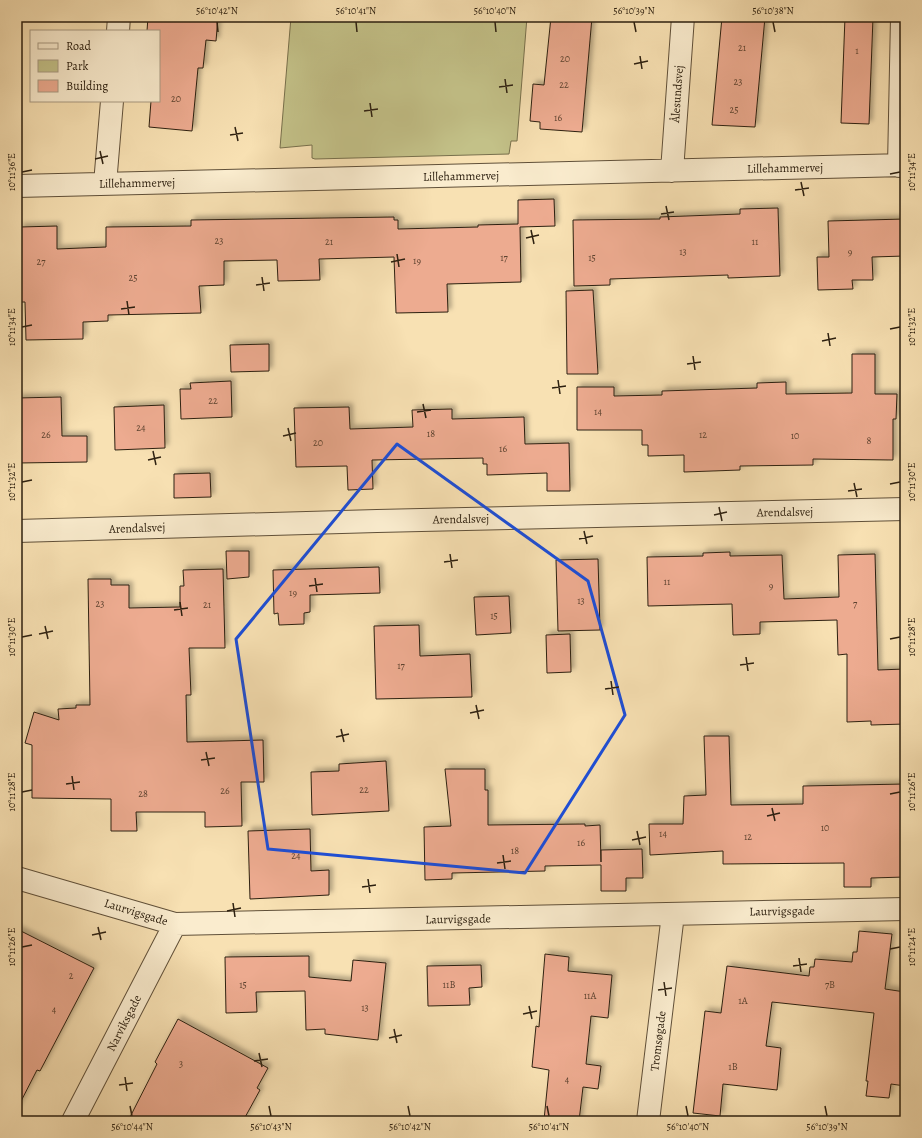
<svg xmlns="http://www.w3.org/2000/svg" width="922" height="1138" font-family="Alegreya,serif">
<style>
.green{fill:#c3c188;stroke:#78704c}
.building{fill:#edab90;stroke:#2d2010;filter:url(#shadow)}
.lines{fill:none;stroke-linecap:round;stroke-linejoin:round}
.minor-casing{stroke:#605039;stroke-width:24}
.minor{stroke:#faecce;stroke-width:22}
.marked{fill:none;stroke:#1d4ed8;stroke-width:3;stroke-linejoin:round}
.ticks{fill:none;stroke:#2d2010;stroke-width:1.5}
.labels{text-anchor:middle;stroke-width:4;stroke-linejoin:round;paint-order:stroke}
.number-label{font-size:10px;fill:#5d4330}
.street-label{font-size:12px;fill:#2d2010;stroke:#faecce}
.neatline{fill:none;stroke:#2d2010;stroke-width:1.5}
.ticks-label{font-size:10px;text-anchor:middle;fill:#2d2010}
</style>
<defs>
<filter id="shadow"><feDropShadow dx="3.5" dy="-3.5" stdDeviation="2" flood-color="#0004"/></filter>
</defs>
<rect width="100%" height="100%" fill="#f8e1b3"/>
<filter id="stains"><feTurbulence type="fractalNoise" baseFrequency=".005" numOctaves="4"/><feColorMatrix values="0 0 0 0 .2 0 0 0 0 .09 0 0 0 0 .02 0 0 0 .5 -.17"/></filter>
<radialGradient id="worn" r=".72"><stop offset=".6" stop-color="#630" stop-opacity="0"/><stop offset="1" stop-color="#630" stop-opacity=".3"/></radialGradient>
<path class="green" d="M291 17H527L517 141H511L509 154 315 159 312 158V145L280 148Z"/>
<path class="building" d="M148 17H218L216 41 206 40 203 68H198L192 131 149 127 151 101H159V31H147Z
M551 17H592L582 132 540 129V122L530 121 533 84 544 85Z
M722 17H765L755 127 712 125Z
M845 17H873L869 124 841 123Z
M554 199 555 226 520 227 521 282 447 284 448 312 396 313 394 257 319 259 320 280 278 281 277 260 224 261V285L199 286 201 313 108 315V321L83 322V339L26 340 25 302H17V268H21L20 227 57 226V249L106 247V227L191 226V220L394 217V220H398V229L478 227V225L518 224V200Z
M778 208 780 276 728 278V275L610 279V285L574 286 573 220 660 219V217L740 214V209Z
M905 219V256L872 257 873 280H852L853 289 818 290 817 257H829L828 221Z
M593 290 598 374H567L566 291Z
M269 344V371L231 372 230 345Z
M852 354H875V394H897L896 419H893V460L813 459V465L740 466V470L684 472V455L648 456V445H642V430H577V387H614V396L662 395V391L757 388V383L786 382V394L852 393Z
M231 381 232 417 181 419 180 389H191L190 383Z
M61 397 62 436H87V462L17 463V398Z
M164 405 165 448 115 450 114 407Z
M349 407 350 429 413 427 412 410 452 409V419L524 417 525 444 569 443 570 491H547V473L487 475V464H483V458L372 460 373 489 348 490 347 466 296 467 294 408Z
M210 473 211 497 174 498V474Z
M226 551H249V577L227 579Z
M730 552V556L782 555 784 599 839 597 838 555 875 554 878 670 905 669V724L871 725V721L847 722V654L838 655 837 620 760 622V634L733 635 732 604 648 606 647 557 703 556V553Z
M598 559 600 630 558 631 556 560Z
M379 567 380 593 310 595V612L304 613V624L279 625 278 613 274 614 273 570Z
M223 569 225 648H189L191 695H186L187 742 263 740 264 782H241L242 826 205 827V812H136L137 831H111V799L32 798V745L25 743 34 712 59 720 58 709 76 708V705H90L88 579H111V585H129V608L180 607V586H184L183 570Z
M509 596 511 633 476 635 474 597Z
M419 625 420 656 470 654 472 697 376 699 374 626Z
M570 634 571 672 547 673 546 635Z
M704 736H729L731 805 803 804V786L905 784V877L871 878V887H844V863L723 864V851L650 855 649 824H683L684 796 706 795Z
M386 761 389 811 312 815 311 772 339 771V764Z
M445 769H485V790H488V825L585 824V826L600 825 601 862V850L642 849 643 878H626V891H601V865L545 866V871L452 873V879L425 880 424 827 451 826Z
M310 829 311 871 329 870V895L250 899 248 831Z
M17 929 94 968 40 1071 37 1070 17 1109Z
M859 931 892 934 885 989 905 992V1086L891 1084 889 1098 866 1096 868 1081H866L874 1013 772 1002 766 1046 781 1048 777 1090 723 1084 720 1116 693 1113 705 1011 721 1013 727 966 809 976 810 967H814L815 959 852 962 853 952H857Z
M545 954 569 957 568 971 612 975 608 1018 591 1016 586 1064 601 1066 598 1089 583 1087 579 1121 544 1120 549 1070 532 1067 536 1026 539 1027Z
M309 956V977L351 981 353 960 386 963 378 1040 325 1034V1029L306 1030 305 991 256 992 257 1012 226 1013 225 957Z
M481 965 482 987 469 988 470 1005 428 1006 427 966Z
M178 1019 268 1068 257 1088 260 1090 243 1121H128L157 1064 155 1062Z"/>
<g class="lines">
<defs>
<path id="minor" d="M118 31 119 17
M899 166 902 17
M672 171 683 17
M105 184 112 101
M17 186 905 165
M17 531 377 521 905 509
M17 878 175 924 905 909
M73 1121 175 924
M648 1121 673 914"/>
</defs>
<use href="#minor" class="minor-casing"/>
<use href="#minor" class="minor"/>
</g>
<path class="marked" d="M397 444 588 581 625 715 525 873 268 849 236 639Z"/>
<path class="ticks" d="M217 22 218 32M356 22 357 32M495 22 496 32M634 22 636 32M773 22 775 32M640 56 642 69M634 64 648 61M505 79 507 93M499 87 513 85M370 103 372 117M364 111 378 109M235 127 238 141M230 135 243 133M100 151 103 164M95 159 108 156M22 172 32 170M890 174 900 172M801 182 804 196M795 190 809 188M666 206 669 220M661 214 674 212M531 230 534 244M526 238 539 235M397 254 399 267M391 262 405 259M262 277 264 291M256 285 270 283M127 301 129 315M121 309 135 307M22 327 32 325M890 329 900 327M828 333 830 346M822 341 836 338M693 356 695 370M687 364 701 362M558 380 560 394M552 388 566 386M423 404 426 418M417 412 431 410M288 428 291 441M283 436 296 433M153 451 156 465M148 460 161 457M22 482 32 480M854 483 857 497M890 484 900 482M848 491 862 489M719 507 722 521M714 515 727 512M584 531 587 544M579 539 593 536M450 554 452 568M444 562 458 560M315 578 317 592M309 586 323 584M180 602 182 616M174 610 188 608M45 626 48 639M39 634 53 631M22 637 32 635M890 639 900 637M746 657 748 671M740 665 754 663M611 681 613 695M605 689 619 687M476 705 479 719M470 713 484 710M341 729 344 742M336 737 349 734M206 752 209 766M201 760 215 758M72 776 74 790M66 784 80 782M22 792 32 790M890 794 900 792M772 808 775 821M767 816 780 813M637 831 640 845M632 840 646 837M503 855 505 869M497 863 511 861M368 879 370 893M362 887 376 885M233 903 235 917M227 911 241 908M98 927 101 940M92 935 106 932M22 947 32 945M890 949 900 947M799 958 801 972M793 966 807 964M664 982 666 996M658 990 672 988M529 1006 532 1019M523 1014 537 1011M394 1029 397 1043M389 1038 402 1035M259 1053 262 1067M254 1061 268 1059M125 1077 127 1091M119 1085 133 1083M130 1106 132 1116M269 1106 271 1116M408 1106 410 1116M547 1106 549 1116M686 1106 688 1116M825 1106 827 1116"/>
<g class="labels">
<g class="number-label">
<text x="742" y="51">21</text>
<text x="857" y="54">1</text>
<text x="565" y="62">20</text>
<text x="738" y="85">23</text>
<text x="564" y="88">22</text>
<text x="176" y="102">20</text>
<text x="734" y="113">25</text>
<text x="558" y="121">16</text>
<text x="219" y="244">23</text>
<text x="329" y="245">21</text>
<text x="755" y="245">11</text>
<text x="683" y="255">13</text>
<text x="850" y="255">9</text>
<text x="504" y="261">17</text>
<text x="592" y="261">15</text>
<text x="417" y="264">19</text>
<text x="41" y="265">27</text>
<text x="133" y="281">25</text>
<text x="213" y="404">22</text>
<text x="598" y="415">14</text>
<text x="141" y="431">24</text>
<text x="431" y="437">18</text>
<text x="46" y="438">26</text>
<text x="703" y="438">12</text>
<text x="795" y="439">10</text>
<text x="869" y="444">8</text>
<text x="318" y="446">20</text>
<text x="503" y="452">16</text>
<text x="667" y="585">11</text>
<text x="771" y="589">9</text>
<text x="293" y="596">19</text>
<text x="581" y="604">13</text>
<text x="100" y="607">23</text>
<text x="855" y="607">7</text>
<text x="207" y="608">21</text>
<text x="494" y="619">15</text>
<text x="401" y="669">17</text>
<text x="364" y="793">22</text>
<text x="225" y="794">26</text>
<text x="143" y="797">28</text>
<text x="825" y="831">10</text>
<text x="663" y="837">14</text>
<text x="748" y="840">12</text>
<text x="581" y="846">16</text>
<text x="515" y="854">18</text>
<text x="296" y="859">24</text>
<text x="71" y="979">2</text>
<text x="243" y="988">15</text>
<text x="449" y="988">11B</text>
<text x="830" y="988">7B</text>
<text x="590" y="999">11A</text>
<text x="743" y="1004">1A</text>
<text x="365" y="1011">13</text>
<text x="54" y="1013">4</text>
<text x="181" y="1067">3</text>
<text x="733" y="1070">1B</text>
<text x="567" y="1083">4</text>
</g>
<g class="street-label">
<text transform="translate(677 94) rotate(-86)" y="4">Ålesundsvej</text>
<text transform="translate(785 168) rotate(-1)" y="4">Lillehammervej</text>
<text transform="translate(461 176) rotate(-1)" y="4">Lillehammervej</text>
<text transform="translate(137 183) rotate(-1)" y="4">Lillehammervej</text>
<text transform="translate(785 512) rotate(-1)" y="4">Arendalsvej</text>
<text transform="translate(461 519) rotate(-1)" y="4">Arendalsvej</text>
<text transform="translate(137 528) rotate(-2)" y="4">Arendalsvej</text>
<text transform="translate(782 911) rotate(-1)" y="4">Laurvigsgade</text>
<text transform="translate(136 912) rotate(17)" y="4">Laurvigsgade</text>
<text transform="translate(458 919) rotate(-1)" y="4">Laurvigsgade</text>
<text transform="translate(124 1023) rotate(-63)" y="4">Narviksgade</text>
<text transform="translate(658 1041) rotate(-83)" y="4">Tromsøgade</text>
</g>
</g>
<rect width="922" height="1138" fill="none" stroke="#f8e1b3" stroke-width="44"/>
<rect x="30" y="30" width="130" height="72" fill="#faecce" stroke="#a89a82"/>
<rect x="38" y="43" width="20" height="6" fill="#faecce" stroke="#a89a82"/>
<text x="66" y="50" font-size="12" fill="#2d2010">Road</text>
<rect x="38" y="60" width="20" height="12" fill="#c3c188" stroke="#a89a82"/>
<text x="66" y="70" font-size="12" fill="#2d2010">Park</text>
<rect x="38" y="80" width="20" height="12" fill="#edab90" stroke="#a89a82"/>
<text x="66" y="90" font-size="12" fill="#2d2010">Building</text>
<rect x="22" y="22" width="878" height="1094" class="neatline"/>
<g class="ticks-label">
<text x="217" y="14">56°10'42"N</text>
<text x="356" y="14">56°10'41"N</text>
<text x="495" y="14">56°10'40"N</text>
<text x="634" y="14">56°10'39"N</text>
<text x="773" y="14">56°10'38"N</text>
<text transform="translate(11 172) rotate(-90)" y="4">10°11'36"E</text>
<text transform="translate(911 172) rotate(-90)" y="4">10°11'34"E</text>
<text transform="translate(11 327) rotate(-90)" y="4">10°11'34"E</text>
<text transform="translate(911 327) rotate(-90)" y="4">10°11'32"E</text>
<text transform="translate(11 482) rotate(-90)" y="4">10°11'32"E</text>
<text transform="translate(911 482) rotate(-90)" y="4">10°11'30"E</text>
<text transform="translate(11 637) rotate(-90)" y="4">10°11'30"E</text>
<text transform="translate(911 637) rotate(-90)" y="4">10°11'28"E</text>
<text transform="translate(11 792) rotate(-90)" y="4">10°11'28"E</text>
<text transform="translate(911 792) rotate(-90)" y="4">10°11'26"E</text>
<text transform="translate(11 947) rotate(-90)" y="4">10°11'26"E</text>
<text transform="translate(911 947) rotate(-90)" y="4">10°11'24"E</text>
<text x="132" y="1130">56°10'44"N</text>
<text x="271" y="1130">56°10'43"N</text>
<text x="410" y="1130">56°10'42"N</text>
<text x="549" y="1130">56°10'41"N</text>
<text x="688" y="1130">56°10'40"N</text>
<text x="827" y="1130">56°10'39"N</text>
</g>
<rect width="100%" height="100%" filter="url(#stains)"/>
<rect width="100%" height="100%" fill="url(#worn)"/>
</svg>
